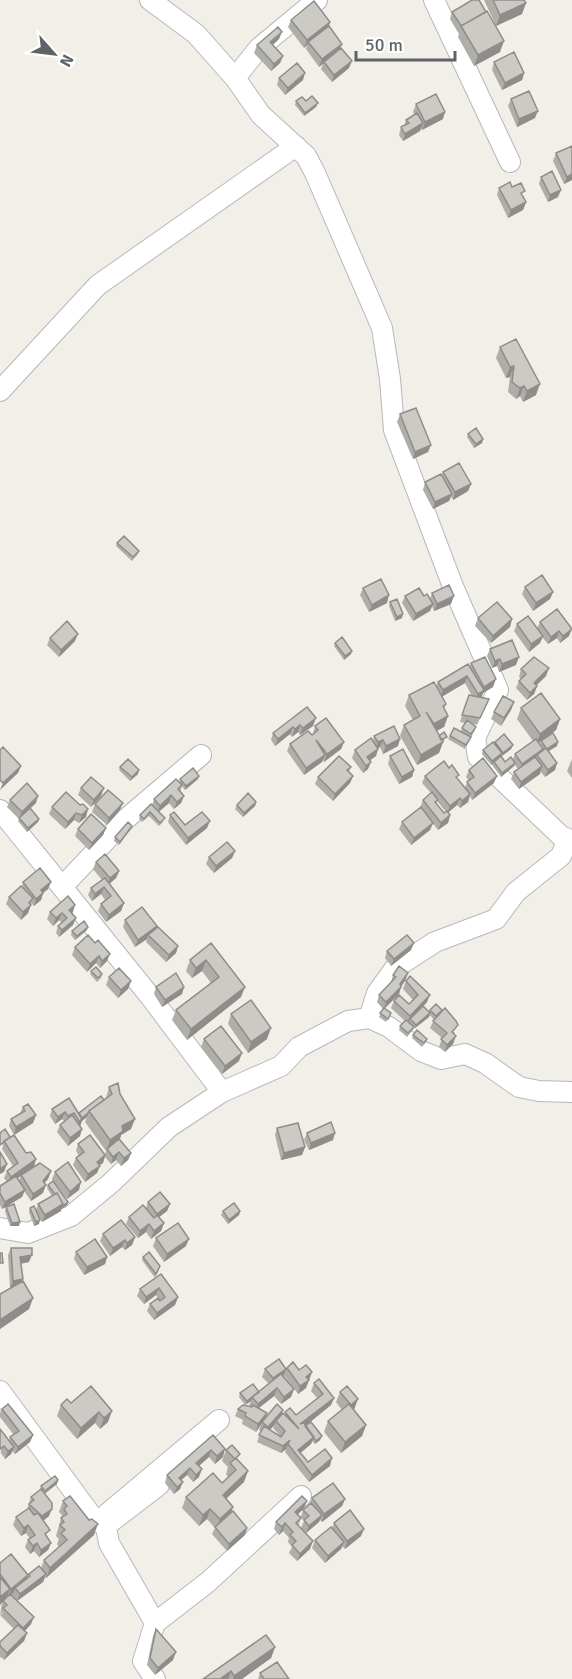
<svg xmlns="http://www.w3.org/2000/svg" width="572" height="1679" font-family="Signika,sans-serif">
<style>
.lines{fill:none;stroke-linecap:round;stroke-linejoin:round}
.minor-casing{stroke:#b5b8bc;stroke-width:22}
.minor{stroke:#fff;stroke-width:20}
.wall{fill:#afaea9;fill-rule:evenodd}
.shaded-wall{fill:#8f8d8a}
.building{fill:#cccac5;stroke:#8f8d8a;stroke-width:1.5}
</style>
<rect width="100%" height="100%" fill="#f1efe8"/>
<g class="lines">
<defs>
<path id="minor" d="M150 0 196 34 235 78 261 115 306 156 315 173 382 328 390 379 394 430 452 584 498 690 475 738 478 757 561 836 568 839 561 856 516 892 496 919 435 942 395 968 377 993 369 1018
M434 0 510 162
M235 78 259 48 317 0
M0 391 98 285 296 146
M0 810 149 995 222 1092
M63 886 127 818 201 755
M0 1228 28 1233 71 1216 111 1183 169 1127 222 1092 281 1066 299 1047 348 1021 369 1018 389 1027 421 1051 441 1059 465 1054 485 1063 519 1087 539 1091 572 1092
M0 1391 96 1522H105L109 1543 155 1623 143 1661 155 1679
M159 1485 112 1521 105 1522 107 1514 219 1420
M155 1623 208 1582 301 1496"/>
</defs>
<use href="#minor" class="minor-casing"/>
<use href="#minor" class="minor"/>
</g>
<path class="wall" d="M484 0H524L522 14 496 26Z
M452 12H486L500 52 474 66 458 37 459 34 450 19Z
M291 20 328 27 340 48 349 68 332 82 321 69 323 63 319 67 306 49 307 45 304 48 288 27Z
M279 39 273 45 283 56 280 63 271 71 254 53 257 45Z
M494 62 524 73 522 80 502 90 492 70Z
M279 78 303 80 285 95 277 85Z
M511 99 535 118 517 127 508 106Z
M296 101H306L316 107 304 116 295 105Z
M416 104 443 119 422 130 421 128 420 131 403 141 399 135 401 127 404 126 406 120 415 115 413 112Z
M556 153 572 180 564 184 553 161Z
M541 177 558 197 548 202 539 184Z
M512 187 523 197 526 202 523 210 508 218 497 195 499 188Z
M500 347 536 395 523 402 520 396 516 399 508 392 510 377 506 378 496 358Z
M400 414 428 452 413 459 397 422Z
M468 434 483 439 482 443 474 448 467 437Z
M443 472 471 484 468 491 453 500 451 496 449 501 433 509 423 490 425 482 442 475Z
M117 543 139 551 138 554 132 561 116 546Z
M525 587 553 592 550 599 533 611 522 594Z
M363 588 387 603 369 612 360 595Z
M432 593 451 604 434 611 432 606 430 611 413 621 402 603 405 596H424L430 599Z
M390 602 402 618 395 621 389 606Z
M557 609 569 636 560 643 557 638 548 644 542 637 540 643 529 652 514 631 517 624 537 628 540 622Z
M478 618 512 619 510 627 491 643 475 626Z
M50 638 75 641 59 657 47 645Z
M335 643 352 651 351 654 344 660 334 646Z
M490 649 516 665 499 672 497 666 492 668 487 656Z
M471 663 493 687 483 693 481 698 489 699 477 725 473 724 475 730 465 749 448 739 450 736 461 731 465 723 460 722 466 702 472 696 465 683 442 696 446 704 444 709 448 716 444 727 436 731 439 736 445 740 443 742 439 753 417 765 400 736 404 725 413 720 405 706 409 695 436 686 438 682 470 666Z
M521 669 546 676 536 686H537L534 694 527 700 516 688 519 681 521 679 519 677Z
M514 702 511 710 501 726 491 719 494 712Z
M307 707 313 726 300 735 298 732 292 737 290 734 275 746 271 740 273 733Z
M521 708 560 719 556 730 538 743 540 745 541 741 557 746 549 751 557 763 555 770 545 777 540 771V774L519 789 511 779 514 772 518 769 515 765 501 777 492 765 493 763 491 765 482 754 483 750 494 743 495 742 513 745 511 749 502 756H501L505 762 513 759 515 754 533 741 517 719Z
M315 726 344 742 341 749 324 762 323 760 322 762 304 775 287 751 290 744 313 734Z
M374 736 398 746 383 754 380 747 378 748 376 756 370 760 368 769 363 773 352 758 355 750 373 741Z
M390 756 414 770 412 777 399 784 388 764Z
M572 759V778L567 771Z
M120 767 138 774 130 781 119 770Z
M351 767 349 772 353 776 350 783 333 801 315 784 318 777Z
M469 770 494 783 472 800 470 796 468 802 460 808 457 805 448 813 450 815 448 823 438 830 431 821 433 823 430 830 411 845 399 829 402 822 420 808 423 800 431 793 422 783 425 776 458 779 465 788 467 782 469 781 466 777ZM437 801 446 812 444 813 436 804Z
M180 779H198L185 790 182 786 180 792 184 796 181 803 174 809 169 803 159 812 163 822 159 826 149 816 142 822 139 819 140 815 152 805 154 799 179 782Z
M81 788 101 796 91 807 78 795Z
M66 792 86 817 79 823 74 820 65 829 49 814 52 807Z
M10 800 36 803 29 809 38 822 27 832 18 821 19 819 7 807Z
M256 802 255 806 243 817 235 809 237 805Z
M95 804 120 810 107 825 92 812Z
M170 815 185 825 207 828 186 845 168 822Z
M106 828 103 835 89 850 75 836 78 829Z
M130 829 119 845 114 841 115 837Z
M235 851 232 858 214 873 206 864 209 857Z
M96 862 119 871 116 878 109 884 124 903 121 911 106 922 98 911 101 904 105 900 101 894 92 901 88 895 91 888 102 880 93 869Z
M23 882H51L48 889 43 893 41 900 34 906 31 903 28 913 21 920 6 904 9 897 22 886Z
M50 912H73L72 913 73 925 59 937 56 933 58 926 62 923 59 920 53 926 47 919Z
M125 920 178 946 176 953 166 962 146 942 147 939 135 947 123 927Z
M87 930 75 940 71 935 72 931Z
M88 935 107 961 100 968 96 963 87 972 72 955 75 947Z
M211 943 241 997 187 1040 172 1020 176 1010 211 983 202 971 192 978 186 971 190 960Z
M411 950 391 966 385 958 387 951Z
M91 971 102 974 101 978 97 982 90 974Z
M393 975 405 981 401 986 399 994 385 1008 391 1013 386 1022 379 1017 383 1009 377 1002 379 995 391 982Z
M109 977 131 981 128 989 118 998 106 985Z
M406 981 427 1002 423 1007 429 1012 430 1010 455 1033 454 1034 453 1044 445 1052 439 1047 442 1038 430 1028 434 1020 430 1015 429 1017 415 1028H414L412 1031 407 1037 399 1030 400 1026 405 1021 391 1008 394 1001 409 1004 413 1000 403 989Z
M156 987H184L182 994 162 1007 154 994Z
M231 1014 267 1039 248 1053 228 1024Z
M413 1035 427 1039 426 1042 422 1047 412 1038Z
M204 1039 239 1061 222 1074 201 1047Z
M109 1087 120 1094 131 1129 121 1135 120 1139 131 1153 128 1160 121 1166 116 1160 111 1164 105 1157 103 1163 99 1165 97 1173 85 1182 73 1165 76 1158 79 1156 76 1151 78 1144 105 1155 106 1151 85 1122 87 1117 82 1121 80 1126V1136L68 1146 57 1132 60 1125 64 1121 62 1119 55 1124 50 1116 52 1109 79 1113 106 1098Z
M23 1107 36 1115 33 1123 14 1135 9 1126 11 1119 20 1113Z
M277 1128 305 1147 302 1155 281 1160 275 1135Z
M0 1133 10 1137 34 1167 18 1178 19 1181 21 1175 51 1171 48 1179 44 1183 43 1193 31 1201 24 1191 22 1197 2 1209 0 1205V1186L7 1182 4 1178 7 1171 13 1166 2 1149 3 1146Z
M307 1133 333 1140 309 1150 304 1140Z
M55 1172 79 1190 67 1199 55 1183 68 1202 67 1205 61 1209V1211L42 1222 39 1218V1224L34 1226 29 1212 30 1208 36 1210 38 1204 52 1196 47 1188 48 1185 53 1181 52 1179Z
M148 1202 170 1204 167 1211 159 1217 164 1223 161 1231 151 1239 146 1232 138 1238 126 1224 129 1217 146 1208Z
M6 1207 19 1226H10L5 1211Z
M223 1211H240L239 1215 228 1224 221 1215Z
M103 1234 135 1237 132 1245 125 1250 122 1247 110 1256 100 1241Z
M156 1238 186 1246 164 1262 153 1246Z
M11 1248 29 1262 21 1264 23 1279 22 1281 33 1298 29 1309 0 1329V1294L10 1288 8 1255Z
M76 1252 107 1257 105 1264 84 1275 74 1259Z
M143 1257 160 1266 155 1278 178 1297 175 1305 154 1320 147 1311 150 1304 158 1298 156 1295 144 1304 137 1296 140 1289 155 1278 142 1260Z
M287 1368 312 1372 306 1388 298 1394 284 1375V1376L294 1389 291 1397 281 1404 274 1396 259 1408 267 1413 265 1419 283 1410 281 1415H284L285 1412 296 1415 317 1398 311 1391 314 1383 334 1398 331 1405 305 1426 322 1436 320 1440 315 1444 312 1441 311 1444 300 1453 308 1462 330 1466 309 1482 285 1452 286 1449 281 1453 257 1442 261 1431 259 1430 261 1424 256 1432 242 1424 243 1420 235 1416 238 1409 251 1407 249 1405 251 1401 245 1405 239 1397 240 1393 259 1392 269 1384 262 1377 265 1369H286ZM275 1424 273 1428 281 1437 270 1430Z
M91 1386 108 1422 100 1429 95 1423 77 1439 57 1416 61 1405 71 1403Z
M347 1386 354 1410 366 1425 362 1436 341 1453 324 1432 328 1421 342 1410 336 1402 340 1392Z
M2 1409 33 1435 30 1442 15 1454 12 1451 11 1454 5 1459 1 1453 0 1429 9 1441 10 1437 14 1435 0 1417V1413Z
M213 1435 223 1457 215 1464 209 1457 199 1466V1477L193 1482 187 1475 181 1480 180 1489 174 1494 165 1483 167 1475Z
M226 1450 238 1460 244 1482 226 1499 231 1512 247 1528 245 1535 227 1551 212 1534 215 1528 207 1519 199 1526 182 1508 186 1497 222 1483 228 1477 226 1474 228 1467 222 1461Z
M58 1480 57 1484 45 1494 49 1516 43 1521 47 1538 51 1543 48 1550 39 1557 34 1551 30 1554 25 1547 28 1540 30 1539 26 1533 21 1536 13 1525 16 1517 27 1509 31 1497 40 1490 41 1486Z
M312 1498 345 1499 342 1506 322 1522 320 1520 319 1522 306 1533 301 1528 304 1521 301 1518 298 1526 310 1549 297 1561 289 1553 292 1547 288 1542 289 1538 283 1531 279 1535 274 1529 276 1522 304 1508 298 1514 301 1517 303 1510 310 1504Z
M63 1501 94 1535 46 1578 45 1577 43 1582 17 1601 31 1624 25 1631 27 1633 24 1641 4 1660 1 1657 0 1658V1642L14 1629 1 1616 3 1610 0 1617 1 1608 2 1603 0 1605V1563L28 1575 27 1579 29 1574 41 1568 44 1560 59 1547 57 1544 59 1539 56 1536 62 1515 59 1512Z
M334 1523 361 1536 345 1549 342 1546 341 1549 325 1563 312 1548 315 1540 332 1528Z
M156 1629 173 1660 155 1675 147 1665 153 1636Z
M275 1647 271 1658 242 1679H203Z
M260 1673 289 1679H258Z"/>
<path class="shaded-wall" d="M526 3 522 14 496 26 500 15Z
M330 22 328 29 308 42 307 45 304 48 307 40Z
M282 32 279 39 268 49 270 42Z
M504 41 500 52 474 66 478 55Z
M342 44 339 51 319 67 322 59Z
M283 56 280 63 271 71 274 64Z
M352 61 349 68 332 82 334 75Z
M305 73 303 80 285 95 288 88Z
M524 73 522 80 502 90 505 83Z
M318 103 316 107 304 116 305 113Z
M538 111 535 118 517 127 519 119Z
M445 112 443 119 422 130 425 122Z
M423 123 420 131 403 141 405 134Z
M572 174V180L564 184 567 177Z
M561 190 558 197 548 202 550 195Z
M526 202 523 210 508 218 511 210Z
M514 366 510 377 506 378 510 367Z
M540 384 536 395 523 402 527 391Z
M524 386 520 396 516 399 520 388Z
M483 439 482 443 474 448 476 444Z
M431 445 428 452 413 459 415 452Z
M471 484 468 491 453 500 455 492Z
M452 494 449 501 433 509 435 502Z
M553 592 550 599 533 611 536 603Z
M389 595 387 603 369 612 372 605Z
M454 596 451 604 434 611 437 604Z
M433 604 430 611 413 621 416 614Z
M403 614 402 618 395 621 397 617Z
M512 619 510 627 491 643 493 636Z
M572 629 569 636 560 643 563 636Z
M559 631 557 638 548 644 551 637Z
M78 634 75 641 59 657 61 650Z
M543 636 540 643 529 652 531 644Z
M352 651 351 654 344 660 345 656Z
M519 657 516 665 499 672 502 664Z
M500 659 497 666 492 668 495 661Z
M549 668 546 676 531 690 534 683Z
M467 676 465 683 440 698 443 690Z
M496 679 493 687 483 693 481 698 475 701 478 694 482 691 484 687Z
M537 686 534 694 527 700 530 693Z
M514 702 511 710 501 726 504 718Z
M448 716 444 727 431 734 434 724Z
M316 718 313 726 300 735 303 728Z
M560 719 556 730 536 745 540 734Z
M300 725 298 732 292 737 295 729Z
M293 727 290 734 275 746 278 739Z
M400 739 398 746 383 754 386 746Z
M383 740 380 747 375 750 378 742Z
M344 742 341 749 324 762 327 754Z
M443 742 439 753 417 765 421 755Z
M558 742 557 746 545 753 547 750Z
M513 745 511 749 502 756 503 753Z
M378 749 376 756 365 764 367 757Z
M543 749 540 756 537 755 535 760 519 771 522 764Z
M502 753 501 757 491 765 492 761Z
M325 755 322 762 304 775 306 768Z
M371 762 368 769 363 773 366 766Z
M515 763 514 766 501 777 502 773Z
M557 763 555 770 545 777 548 770Z
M21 766 18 773 0 790 3 783Z
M542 766 540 774 519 789 521 782Z
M139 770 138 774 130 781 132 777Z
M414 770 412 777 399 784 402 777Z
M199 776 198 779 185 790 186 786Z
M353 776 350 783 333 801 335 794Z
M497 776 494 783 472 800 475 793Z
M104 788 101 796 91 807 94 800Z
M470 794 468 802 460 808 462 801Z
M171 795 169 803 157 813 160 806Z
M38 796 36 803 19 819 22 812Z
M184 796 181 803 174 809 177 802Z
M460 798 457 805 447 813 450 806Z
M256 802 255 806 243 817 244 813Z
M123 803 120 810 107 825 109 818Z
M88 809 86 817 79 823 82 815Z
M76 813 74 820 65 829 68 822Z
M450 815 448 823 438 830 441 823Z
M39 819 38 822 27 832 28 828Z
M210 821 207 828 186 845 188 838Z
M433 823 430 830 411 845 414 838Z
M132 826 130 829 119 845 120 842Z
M106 828 103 835 89 850 92 843Z
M235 851 232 858 214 873 216 866Z
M119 871 116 878 107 886 110 878Z
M51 882 48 889 38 897 41 890Z
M104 887 101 894 92 901 95 894Z
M43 893 41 900 34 906 36 899Z
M124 903 121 911 106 922 109 915Z
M31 905 28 913 21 920 23 912Z
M75 905 73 912 66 918 69 910Z
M62 913 59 920 53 926 56 918Z
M76 918 73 925 59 937 62 930Z
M157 926 154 933 148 935 147 939 135 947 138 940Z
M88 927 87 930 75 940 77 936Z
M414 943 411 950 391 966 394 959Z
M178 946 176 953 166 962 169 955Z
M110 954 107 961 100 968 102 961Z
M99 956 96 963 87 972 90 964Z
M206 960 202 971 192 978 196 968Z
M408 973 405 981 398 991 401 987 399 994 384 1009 386 1002Z
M131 981 128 989 118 998 121 990Z
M184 987 182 994 162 1007 165 1000Z
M245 987 241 997 187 1040 191 1029Z
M430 995 427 1002 407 1023 410 1016Z
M430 1013 429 1017 415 1028 416 1025Z
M271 1028 267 1039 248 1053 251 1042Z
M456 1036 453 1044 445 1052 447 1045Z
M242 1053 239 1061 222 1074 225 1066Z
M65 1112 62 1119 55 1124 58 1117Z
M88 1113 87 1117 82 1121 80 1126 76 1128 79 1121Z
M36 1115 33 1123 14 1135 16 1127Z
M135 1119 131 1129 121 1135 119 1142 107 1149 110 1140 122 1126Z
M82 1129 80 1136 68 1146 70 1138Z
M335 1133 333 1140 309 1150 311 1143Z
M305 1147 302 1155 281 1160 284 1153Z
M119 1152 116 1160 111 1164 113 1157Z
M131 1153 128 1160 121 1166 124 1158Z
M105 1155 103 1163 94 1169 97 1162Z
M36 1159 34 1167 8 1184 11 1177Z
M7 1164 4 1172 0 1174V1169Z
M100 1166 97 1173 85 1182 88 1174Z
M51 1171 48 1179 40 1188 43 1181Z
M81 1182 79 1190 67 1199 70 1192Z
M46 1185 43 1193 31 1201 33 1194Z
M25 1190 22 1197 2 1209 5 1202Z
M68 1202 67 1205 62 1209 63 1206Z
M63 1204 61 1211 42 1222 45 1215Z
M170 1204 167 1211 154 1221 157 1214Z
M240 1211 239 1215 228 1224 229 1220Z
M40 1220 39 1224 34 1226 36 1222Z
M20 1222 19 1226H10L12 1223Z
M164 1223 161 1231 151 1239 154 1231Z
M149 1224 146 1232 138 1238 140 1231Z
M135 1237 132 1245 125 1250 127 1243Z
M189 1239 186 1246 164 1262 167 1254Z
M125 1240 122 1247 110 1256 113 1248Z
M32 1255 29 1262 17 1264 20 1257Z
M107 1257 105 1264 84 1275 87 1267Z
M23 1279 20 1286 10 1288 13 1281Z
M159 1288 156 1295 144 1304 146 1297Z
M178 1297 175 1305 154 1320 157 1313Z
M33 1298 29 1309 0 1329V1320Z
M286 1369 283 1377 270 1386 273 1378Z
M312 1372 309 1380 305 1383 309 1380 306 1388 298 1394 300 1386 306 1377Z
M277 1388 274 1396 255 1411 258 1404Z
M294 1389 291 1397 281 1404 284 1397Z
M252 1397 251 1401 245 1405 247 1401Z
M334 1398 331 1405 298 1432 300 1424Z
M358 1399 354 1410 347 1416 351 1405Z
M283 1410 280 1418 276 1421 275 1424 266 1435 268 1427Z
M112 1411 108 1422 100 1429 104 1418Z
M99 1412 95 1423 77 1439 81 1428Z
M267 1413 264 1420 256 1432 258 1424Z
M366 1425 362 1436 341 1453 345 1442Z
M33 1435 30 1442 15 1454 18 1447Z
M322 1436 320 1440 315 1444 316 1441Z
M314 1437 311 1444 297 1456 298 1450Z
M290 1440 286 1449 281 1453 283 1446Z
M14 1447 11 1454 5 1459 8 1451Z
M225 1449 223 1457 215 1464 217 1456Z
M211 1450 209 1457 194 1470 196 1463Z
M332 1458 330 1466 309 1482 312 1475Z
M190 1468 187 1475 176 1485 179 1478Z
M202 1469 199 1477 193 1482 196 1475Z
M248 1471 244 1482 219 1505 223 1495Z
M58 1480 57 1484 43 1494 45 1491Z
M183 1482 180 1489 174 1494 177 1487Z
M345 1499 342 1506 322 1522 324 1514Z
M307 1501 304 1508 293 1519 295 1512Z
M233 1507 230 1517 216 1530 220 1519Z
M52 1509 49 1516 40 1523 42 1516Z
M210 1509 207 1519 199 1526 203 1515Z
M322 1515 319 1522 306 1533 309 1526Z
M285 1523 283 1531 279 1535 282 1527Z
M98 1524 94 1535 46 1578 50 1568Z
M28 1525 26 1533 21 1536 24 1528Z
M247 1528 245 1535 227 1551 229 1544Z
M364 1529 361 1536 345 1549 347 1541Z
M313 1541 310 1549 297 1561 300 1554Z
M344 1542 341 1549 325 1563 328 1556Z
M37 1543 34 1551 30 1554 33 1546Z
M51 1543 48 1550 39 1557 41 1550Z
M46 1574 43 1582 17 1601 20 1594Z
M28 1575 25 1583 15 1588 14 1592 9 1596 11 1589Z
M10 1589 6 1600 3 1601 0 1605V1597Z
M34 1617 31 1624 21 1635 23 1628Z
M27 1633 24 1641 4 1660 7 1653Z
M275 1647 271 1658 242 1679H233L234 1676Z
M176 1652 173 1660 155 1675 158 1668Z
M231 1671 228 1679H220Z"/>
<path class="building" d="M472 0H479L486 12 461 26 462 27 452 12Z
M493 0H524L526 3 500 15Z
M314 1 330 22 307 40 291 20Z
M487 11 504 41 478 55 461 26Z
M329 26 342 44 322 59 308 42Z
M278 27 282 32 270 42 283 56 274 64 257 45Z
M341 48 352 61 334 75 324 62Z
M514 52 524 73 505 83 494 62Z
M297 63 305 73 288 88 279 78Z
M529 91 538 111 519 119 511 99Z
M436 94 445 112 425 122 416 104Z
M312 96 318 103 305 113 296 101 302 97 306 101Z
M417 113 423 123 405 134 401 127 409 123 406 120Z
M572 146V174L567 177 556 153Z
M552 171 561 190 550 195 541 177Z
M510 182 512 187 521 183 525 191 521 193 526 202 511 210 499 188Z
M516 339 540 384 527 391 524 386 520 388 512 382 514 366 510 367 500 347Z
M416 408 431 445 415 452 400 414Z
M476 428 483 439 476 444 468 434Z
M459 463 471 484 455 492 443 472Z
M441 474 452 494 435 502 425 482Z
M124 536 139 551 133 557 117 543Z
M542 575 553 592 536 603 525 587Z
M381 579 389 595 372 605 363 588Z
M449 585 454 596 437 604 432 593Z
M419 588 424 596 427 594 433 604 416 614 405 596Z
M397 599 403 614 397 617 390 602Z
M497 602 512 619 493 636 478 618Z
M557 609 572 629 563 636 559 631 551 637 540 622Z
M528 616 543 636 531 644 517 624Z
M67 621 78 634 61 650 50 638Z
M342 637 352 651 345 656 335 643Z
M512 640 519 657 502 664 500 659 495 661 490 649Z
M485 657 496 679 484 687 471 663Z
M534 657 549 668 534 683 537 686 530 693 519 681 526 674 521 669Z
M468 664 484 690 478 694 467 676 443 690 438 682Z
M434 682 446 704 443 706 448 716 434 724 426 712 443 742 421 755 404 725 420 716 409 695Z
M541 693 560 719 540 734 521 708Z
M469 695 489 699 480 718 462 715Z
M503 696 514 702 504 718 494 712Z
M307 707 316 718 303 728 300 725 295 729 293 727 278 739 273 733Z
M326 718 344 742 327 754 316 740 325 755 306 768 290 744 308 731 312 735 318 730 315 726Z
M467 720 476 727 471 734 462 728Z
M394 726 400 739 386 746 383 740 378 742 374 736Z
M454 728 471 737 466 745 450 736Z
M444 732 447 737 441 740 439 736Z
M553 733 558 742 547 749 546 748 541 741Z
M504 734 513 745 503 753 495 742Z
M371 738 378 749 367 757 371 762 366 766 355 750Z
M536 739 543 749 522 764 515 754Z
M493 742 502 753 492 761 483 750Z
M3 747 21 766 3 783 0 780V750Z
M546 748 557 763 548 770 537 755Z
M403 749 414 770 402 777 390 756Z
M339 756 351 767 347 770 353 776 335 794 318 777Z
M501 756 505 762 511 757 515 763 502 773 494 762Z
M535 757 542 766 521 782 514 772Z
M483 758 497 776 475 793 467 782 474 777 469 770Z
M128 759 139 770 132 777 120 767Z
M444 761 449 768 452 765 459 775 456 777 470 794 462 801 460 798 450 806 425 776Z
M193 768 199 776 186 786 180 779Z
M91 777 104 788 94 800 81 788Z
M176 779 182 785 178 789 184 796 177 802 171 795 160 806 154 799Z
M27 783 38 796 22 812 10 800Z
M108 790 123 803 109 818 95 804Z
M66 792 80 805 83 804 88 809 82 815 76 813 68 822 52 807Z
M432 792 438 800 435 802 444 813 447 811 450 815 441 823 423 800Z
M248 793 256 802 244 813 237 805Z
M151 804 165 818 160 823 150 812 144 819 140 815Z
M421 807 433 823 414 838 402 822Z
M30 808 39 819 28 828 19 818Z
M174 812 185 825 202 812 210 821 188 838 170 815Z
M91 814 106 828 92 843 78 829Z
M128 822 132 826 120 842 115 837Z
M227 842 235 851 216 866 209 857Z
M105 854 119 871 110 878 96 862Z
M40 868 51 882 41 890 43 893 36 899 23 882Z
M105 878 124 903 109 915 101 904 111 896 104 887 95 894 91 888Z
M21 886 33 898 29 903 31 905 23 912 9 897Z
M68 896 75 905 69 910 76 918 62 930 58 926 67 918 62 913 56 918 50 912Z
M142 907 157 926 138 940 125 920Z
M84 921 88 927 77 936 72 931Z
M158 927 178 946 169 955 148 935Z
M88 935 95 943 98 940 110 954 102 961 99 956 90 964 75 947Z
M407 935 414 943 394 959 387 951Z
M211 943 245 987 191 1029 176 1010 219 977 206 960 196 968 190 960Z
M399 966 408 973 400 984 401 987 386 1002 379 995 396 977 393 975Z
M96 967 102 974 98 978 91 971Z
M119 968 131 981 121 990 109 977Z
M176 973 184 987 165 1000 156 987Z
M410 976 430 995 410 1016 394 1001 399 995 409 1004 418 995 406 981Z
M251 1000 271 1028 251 1042 231 1014Z
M436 1004 442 1010 436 1016 430 1010Z
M423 1006 430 1013 416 1025 410 1019Z
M384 1008 391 1013 388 1019 380 1013Z
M445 1008 456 1021 458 1025 452 1032 456 1036 447 1045 441 1039 447 1033 433 1021Z
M406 1020 414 1027 408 1033 400 1026Z
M221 1026 242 1053 225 1066 204 1039Z
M417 1030 427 1039 424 1043 413 1035Z
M118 1083 120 1094 135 1119 122 1126 123 1131 110 1140 89 1111 112 1094 109 1087Z
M101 1096 104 1100 89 1111 88 1113 82 1118 79 1113Z
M69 1098 82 1119 79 1121 74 1113 68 1116 65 1112 58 1117 52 1109Z
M28 1104 36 1115 16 1127 11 1119 25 1111 23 1107Z
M72 1115 82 1129 70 1138 60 1125Z
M331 1122 335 1133 311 1143 307 1133Z
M298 1123 305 1147 284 1153 277 1128Z
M5 1129 10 1137 0 1145V1133Z
M14 1135 26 1153 31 1152 36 1159 11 1177 7 1171 18 1163 4 1141Z
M90 1135 105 1155 97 1162 100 1166 88 1174 76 1158 84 1152 78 1144Z
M119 1139 131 1153 124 1158 119 1152 113 1157 107 1149Z
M0 1152 7 1164 0 1169Z
M68 1162 81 1182 70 1192 55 1172Z
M40 1163 51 1171 43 1181 46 1185 33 1194 21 1175Z
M16 1176 25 1190 5 1202 0 1193V1186Z
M53 1181 68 1202 63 1206 62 1205 63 1204 57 1193 55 1194 48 1185Z
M160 1192 170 1204 157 1214 148 1202Z
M57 1193 63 1204 45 1215 38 1204Z
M234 1203 240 1211 229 1220 223 1211Z
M14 1204 20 1222 12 1223 6 1207Z
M143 1205 154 1218 157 1215 164 1223 154 1231 149 1224 140 1231 129 1217Z
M34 1206 40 1220 36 1222 30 1208Z
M121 1220 135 1237 127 1243 125 1240 113 1248 103 1234Z
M178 1223 189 1239 167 1254 156 1238Z
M95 1239 107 1257 87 1267 76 1252Z
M11 1248H32V1255L20 1257 23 1279 13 1281Z
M149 1252 160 1266 156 1274 143 1257Z
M0 1253H2L3 1263H0Z
M161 1274 178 1297 157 1313 150 1304 158 1298 160 1301 165 1297 159 1288 146 1297 140 1289Z
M23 1281 33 1298 0 1320V1294Z
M279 1359 286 1369 273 1378 265 1369Z
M293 1362 299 1370 306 1365 312 1372 306 1377 309 1380 300 1386 287 1368Z
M281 1374 294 1389 284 1397 277 1388 258 1404 252 1397Z
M319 1379 334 1398 300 1424 304 1423 314 1437 298 1450 308 1462 325 1449 332 1458 312 1475 288 1444 290 1440 283 1446 259 1435 264 1426 281 1437 285 1431 276 1421 283 1413 299 1429 285 1412 290 1408 296 1415 323 1394 314 1383Z
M253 1384 259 1392 247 1401 240 1393Z
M91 1386 112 1411 104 1418 99 1412 81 1428 61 1405 67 1399 71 1403Z
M347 1386 358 1399 351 1405 340 1392Z
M8 1404 33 1435 18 1447 10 1437 19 1431 2 1409Z
M277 1404 283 1410 268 1427 262 1422Z
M349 1404 366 1425 345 1442 328 1421Z
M243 1405 252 1407 253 1405 267 1413 258 1424 245 1416 246 1413 238 1409Z
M311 1422 322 1436 316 1441 305 1426Z
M0 1429 14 1447 8 1451 4 1446 0 1449Z
M213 1435 225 1449 217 1456 211 1450 196 1463 202 1469 196 1475 190 1468 179 1478 183 1482 177 1487 167 1475Z
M232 1445 240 1454 235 1459 226 1450Z
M236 1458 248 1471 223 1495 233 1507 220 1519 210 1509 203 1515 186 1497 213 1473 222 1483 236 1470 230 1463Z
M55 1476 58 1480 45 1491 41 1486Z
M333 1483 345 1499 324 1514 312 1498Z
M41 1489 52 1503V1509L42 1516 29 1504 34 1500 31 1497Z
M70 1496 89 1520 92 1519 98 1524 50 1568 44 1560 67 1540 61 1533 65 1530 60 1525 64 1522 61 1518 67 1514 64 1509 67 1506 63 1501Z
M302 1496 307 1501 295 1512 301 1518 296 1523 313 1541 300 1554 292 1545 296 1541 290 1535 293 1532 285 1523 282 1527 276 1522Z
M311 1503 322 1515 309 1526 304 1520 309 1516 303 1510Z
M29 1508 34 1515 38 1513 50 1530 45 1534 51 1543 41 1550 37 1543 33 1546 28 1540 35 1535 28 1525 24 1528 16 1517Z
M350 1510 364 1529 347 1541 334 1523Z
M233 1511 247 1528 229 1544 215 1527Z
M331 1527 344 1542 328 1556 315 1540Z
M11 1554 28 1575 11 1589 0 1574V1563Z
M39 1566 46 1574 20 1594 15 1588 30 1576 29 1574Z
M0 1577 10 1589 0 1597Z
M10 1594 34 1617 23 1628 3 1608 7 1605 3 1601Z
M18 1625 27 1633 7 1653 0 1646V1642Z
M156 1629 176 1652 158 1668 150 1658Z
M266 1635 275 1647 234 1676 231 1671 220 1679H203Z
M277 1662 289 1679H264L260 1673Z"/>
<g transform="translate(54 54) rotate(118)" stroke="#ffffff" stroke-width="4.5" paint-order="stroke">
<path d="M0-4.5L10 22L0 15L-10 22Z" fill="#5f6368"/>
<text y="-9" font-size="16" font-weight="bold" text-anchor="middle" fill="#5f6368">N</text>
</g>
<path d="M356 51v9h99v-9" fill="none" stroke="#5f6368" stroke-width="3"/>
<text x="365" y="51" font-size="18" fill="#5f6368" stroke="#ffffff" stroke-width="4.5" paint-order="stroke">50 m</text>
</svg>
